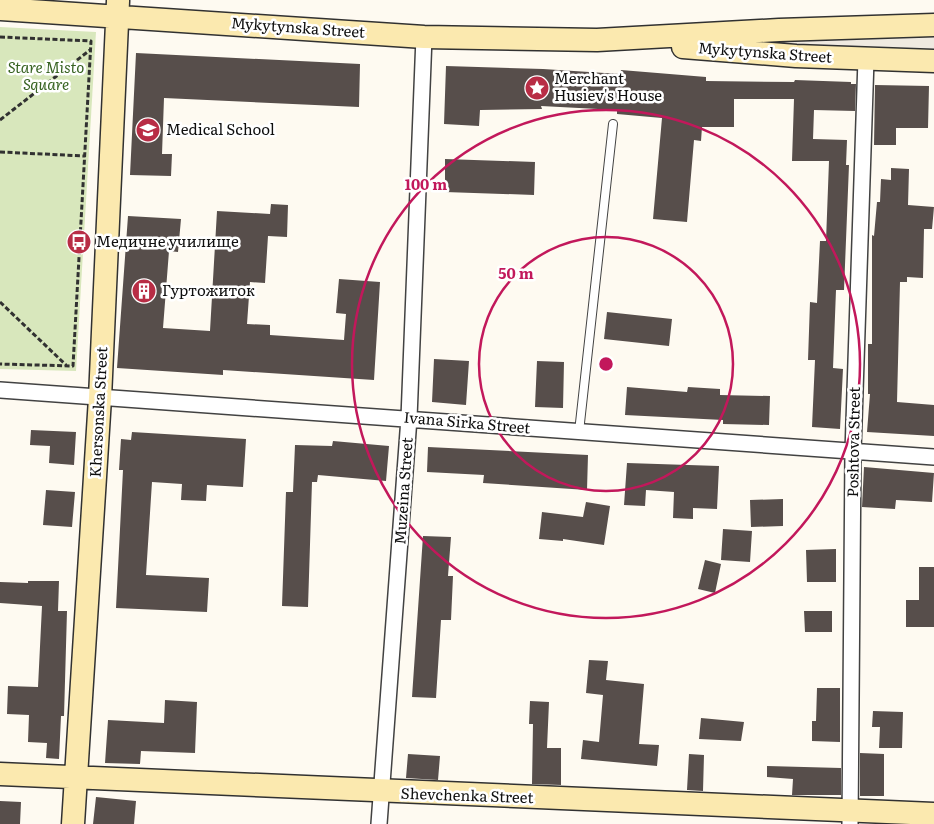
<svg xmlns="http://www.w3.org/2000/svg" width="934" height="824" font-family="Literata,serif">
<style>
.green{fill:#d8e7bc}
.plaza{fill:#efe9e0}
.building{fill:#574e4b}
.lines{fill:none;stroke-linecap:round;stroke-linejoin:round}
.lane-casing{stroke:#424242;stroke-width:10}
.street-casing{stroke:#424242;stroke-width:18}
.secondary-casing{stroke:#313131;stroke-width:25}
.path{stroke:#313131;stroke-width:3;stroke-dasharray:5 2.5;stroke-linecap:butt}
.lane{stroke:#fff;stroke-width:8}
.street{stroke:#fff;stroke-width:15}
.secondary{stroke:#fbe9af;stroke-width:22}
.ring{fill:none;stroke:#c2185b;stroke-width:2.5}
.labels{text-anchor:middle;stroke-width:5;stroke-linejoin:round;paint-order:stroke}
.street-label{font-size:15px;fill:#0f0f0f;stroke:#fff}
.park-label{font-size:15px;font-style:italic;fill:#386322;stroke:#fff}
.poi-label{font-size:15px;fill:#0f0f0f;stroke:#fff;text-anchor:start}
.centre{fill:#c2185b;stroke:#fff;stroke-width:2.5}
.ring-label{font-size:15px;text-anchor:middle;font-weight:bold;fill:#c2185b;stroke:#fff;stroke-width:5;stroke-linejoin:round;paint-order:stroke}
</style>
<rect width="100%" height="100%" fill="#fefaf1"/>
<path class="green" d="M0 27 96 32 76 371 0 369Z"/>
<path class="plaza" d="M934 34V52L814 48 756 42Z"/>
<path class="building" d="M136 53 360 64 359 107 164 98 162 154H172L171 176 130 175Z
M446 66 543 69 620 74 621 70 706 77V81L794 82 795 80 851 82V84H856L855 111 814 110 813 139 847 140 846 165H849L844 290H836L833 368 843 369 840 429 812 427 815 360H808L810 302 817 303 820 241H826L829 161H792L794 99H734V127H702L701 141 694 140 687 222 653 219 662 118 617 114V110L541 106 542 109 480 110 479 126 444 124Z
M875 85 929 86 928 128H896V145H874Z
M445 159 535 162 534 195 445 192Z
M891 168 909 169 908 205 934 207 932 229H924L923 278 907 277V282H900L897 402 934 405V436L867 432 870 394H868V344H872V235L874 236 877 202H880L881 179 891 180Z
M271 204 288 205 287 237 268 236 265 283 250 282 247 324 270 325V335L344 340 346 314 336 313 339 279 380 282 374 380 223 370V375L117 368 128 216 181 219 178 252 169 251 163 328 210 331 217 211 270 214Z
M607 312 672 319 669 346 604 339Z
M434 359 469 361 466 405 432 402Z
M537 361 564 362 563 408 535 407Z
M627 387 687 392 688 387 720 389V395L770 396 769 425 723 424V420L625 415Z
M31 430 76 432 74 465 49 463 50 446 30 445Z
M132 432 246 439 243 487 207 485 206 501 181 500 182 484 152 482 146 575 209 578 207 612 116 608 123 470H119L121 439 131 440Z
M333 441 389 446 386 481 318 475 317 482H312L308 607 282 606 286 492H293L295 445 332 446Z
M428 447 588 455 587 490 483 483 484 475 427 472Z
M627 463 719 466 717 509 693 508V519L673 518 674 492 646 490 645 506 624 505Z
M864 467 934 473 932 502 896 500 895 509 862 507Z
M46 490 75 492 72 527 43 525Z
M783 499V526L751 527 750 500Z
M586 502 610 506 604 545 563 539V541L539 539 542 512 583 517Z
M723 529 752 531 750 562 721 560Z
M423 536 451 537 448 576H453L451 620H441L436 698 412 697Z
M836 549V582H807L806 550Z
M705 560 721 564 715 593 698 589Z
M919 567H934V627H906V600H919Z
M28 581H59L58 611H67L64 716H61L59 759 46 758 47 743 28 742 29 715 7 714 8 686 38 687 42 606 0 603V582L28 583Z
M804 611H832V632H805Z
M589 660 608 661 606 680 644 684 639 744 659 745 657 766 581 759 583 740 599 742 603 695 586 693Z
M817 688H840V742L812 741V721H816Z
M165 700 197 702 195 753 141 751 140 764 105 763 108 720 164 723Z
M530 701 549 702 547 748H561V785L532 784 533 724H529Z
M873 711 903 712 902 748H879L880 727H872Z
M701 718 744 722 741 741 699 739Z
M860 753 884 754V796H860Z
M408 754 440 756 438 780 406 778Z
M689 754 704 755 703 791 687 790Z
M767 766 841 768V795H792L793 779 767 777Z
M96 797 136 801 134 824H93Z
M0 801 21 802 20 824H0Z"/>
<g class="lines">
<defs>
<path id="lane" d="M579 432 613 124"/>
<path id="street" d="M0 390 934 457
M379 824 409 418 424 37
M850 824 853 452 866 59"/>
<path id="secondary" d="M0 9 424 37 597 40 779 30 934 25
M683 47 796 56 934 61
M0 774 934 814
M73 824 100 398 118 1"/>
</defs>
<use href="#lane" class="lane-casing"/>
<use href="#street" class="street-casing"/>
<use href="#secondary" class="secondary-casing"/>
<path class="path" d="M0 37 91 41 73 366 0 364
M0 120 90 50
M0 152 85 156
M0 302 66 365"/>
<use href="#lane" class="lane"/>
<use href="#street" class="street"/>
<use href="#secondary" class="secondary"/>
</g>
<g class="ring">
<circle cx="606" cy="364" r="127"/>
<circle cx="606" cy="364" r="254"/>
</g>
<defs>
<symbol id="sight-disc" viewBox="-11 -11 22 22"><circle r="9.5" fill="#b82d45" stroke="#fff"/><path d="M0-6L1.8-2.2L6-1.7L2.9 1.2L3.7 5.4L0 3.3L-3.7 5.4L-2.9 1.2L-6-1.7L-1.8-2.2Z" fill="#fff"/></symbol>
<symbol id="university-disc" viewBox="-11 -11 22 22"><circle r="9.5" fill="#b82d45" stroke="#fff"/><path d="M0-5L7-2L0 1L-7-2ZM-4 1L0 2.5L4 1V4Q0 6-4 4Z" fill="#fff"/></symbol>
<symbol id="bus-disc" viewBox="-11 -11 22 22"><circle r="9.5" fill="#b82d45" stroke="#fff"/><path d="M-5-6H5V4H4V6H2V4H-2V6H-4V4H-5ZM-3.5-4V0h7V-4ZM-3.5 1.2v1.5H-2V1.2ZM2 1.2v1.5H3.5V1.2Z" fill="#fff"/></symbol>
<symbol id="building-disc" viewBox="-11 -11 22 22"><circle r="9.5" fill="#b82d45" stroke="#fff"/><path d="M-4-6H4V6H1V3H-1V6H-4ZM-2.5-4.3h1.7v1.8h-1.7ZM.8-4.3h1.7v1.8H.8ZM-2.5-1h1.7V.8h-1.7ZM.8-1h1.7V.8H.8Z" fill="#fff"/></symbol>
</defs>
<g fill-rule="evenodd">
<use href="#sight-disc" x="523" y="74" width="28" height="28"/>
<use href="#university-disc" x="134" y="116" width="28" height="28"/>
<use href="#bus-disc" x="65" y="228" width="28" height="28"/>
<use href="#building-disc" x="130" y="277" width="28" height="28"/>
</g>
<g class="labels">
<g class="street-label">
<text transform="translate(298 28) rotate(4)" y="5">Mykytynska Street</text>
<text transform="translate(765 53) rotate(4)" y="5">Mykytynska Street</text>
<text transform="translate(99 412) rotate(-87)" y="5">Khersonska Street</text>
<text transform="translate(467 423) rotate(5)" y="5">Ivana Sirka Street</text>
<text transform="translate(854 442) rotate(-89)" y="5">Poshtova Street</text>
<text transform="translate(404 491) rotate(-86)" y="5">Muzeina Street</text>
<text transform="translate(467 796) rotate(2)" y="5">Shevchenka Street</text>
</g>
<g class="park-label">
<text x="46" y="73">Stare Misto<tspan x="46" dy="17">Square</tspan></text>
</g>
<g class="poi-label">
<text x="554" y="84">Merchant<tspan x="554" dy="17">Husiev's House</tspan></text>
<text x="166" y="135">Medical School</text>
<text x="96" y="247">Медичне училище</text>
<text x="162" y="296">Гуртожиток</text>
</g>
</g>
<circle cx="606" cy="364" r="8" class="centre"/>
<g class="ring-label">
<text x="426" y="190">100 m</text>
<text x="516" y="279">50 m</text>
</g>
</svg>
